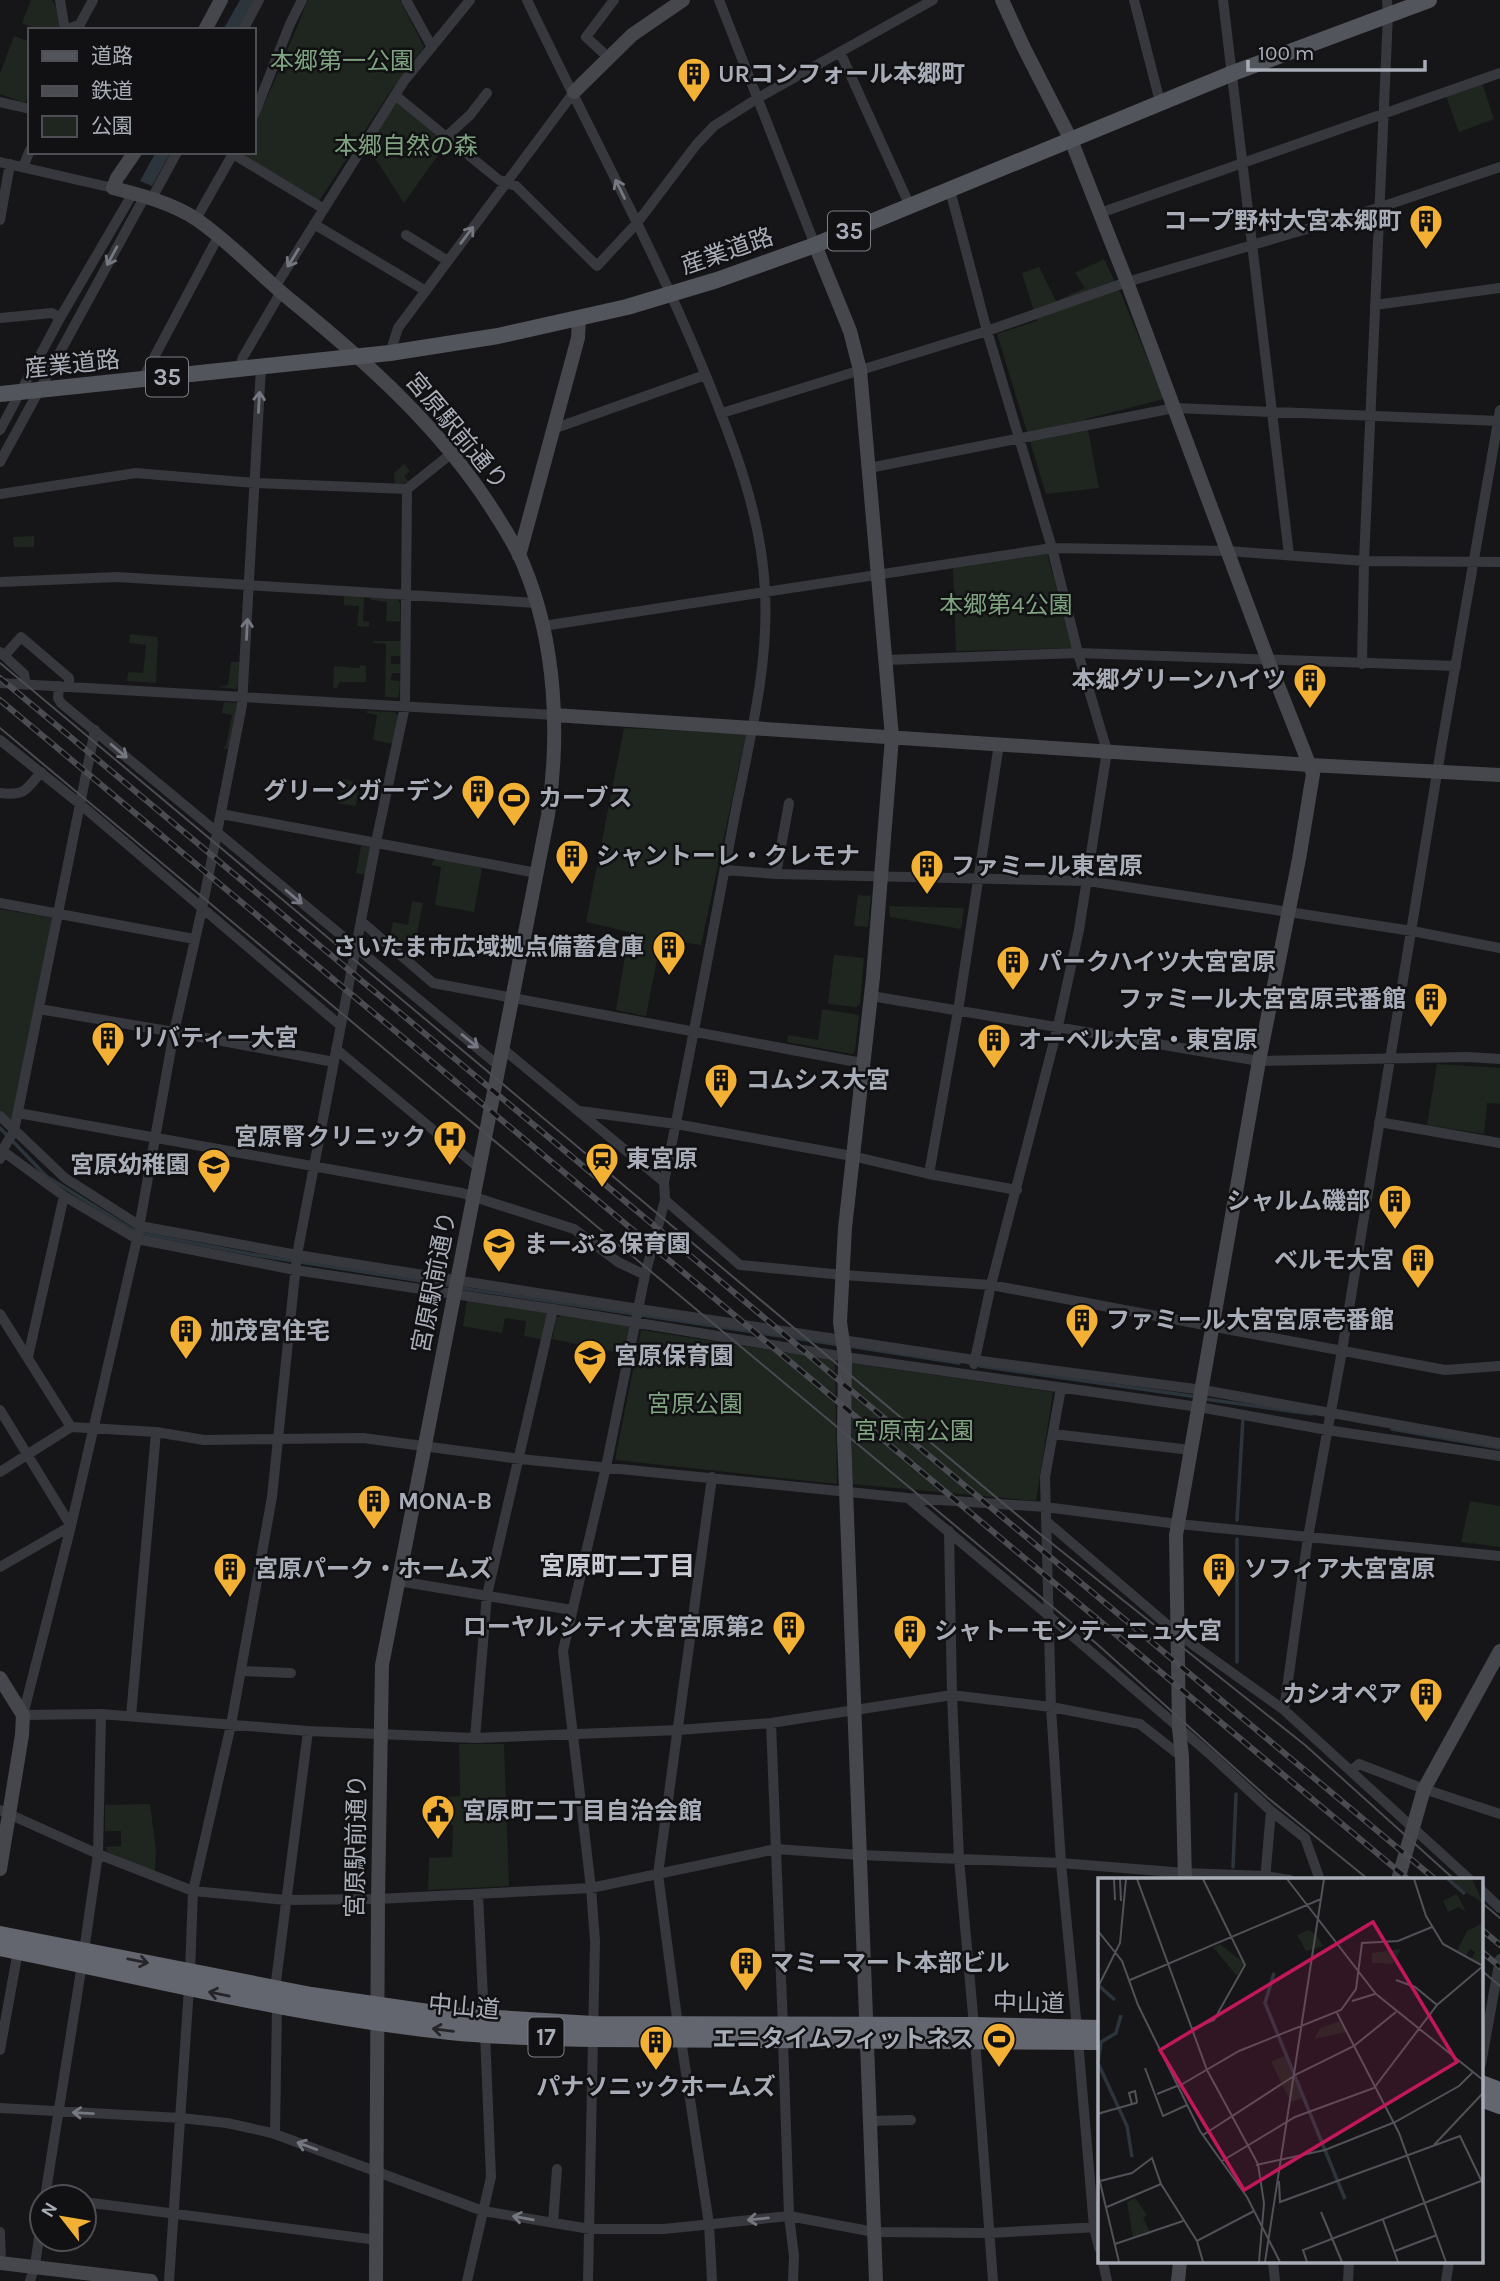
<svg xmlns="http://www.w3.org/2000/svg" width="1500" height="2281" font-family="Karla,'Noto Sans JP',sans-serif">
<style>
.green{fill:#1e261f}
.water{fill:#2c353c}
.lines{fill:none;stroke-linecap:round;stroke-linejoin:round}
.stream{stroke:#2c353c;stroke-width:3.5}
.street{stroke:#37383d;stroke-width:10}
.secondary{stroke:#45474d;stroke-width:14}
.primary{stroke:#53555c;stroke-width:16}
.highway{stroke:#63666e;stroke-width:18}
.tram{stroke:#4a4c52;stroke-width:2}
.rail-casing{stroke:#4a4c52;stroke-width:6}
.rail{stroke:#111113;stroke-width:3.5;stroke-dasharray:10;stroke-linecap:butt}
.oneway{stroke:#757881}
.oneway2{stroke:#26262a}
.labels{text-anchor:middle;stroke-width:5;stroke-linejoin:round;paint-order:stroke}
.shield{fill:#111113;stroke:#7b7e86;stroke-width:2}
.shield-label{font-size:23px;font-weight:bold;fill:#a8adb8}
.park-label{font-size:24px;fill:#7fa381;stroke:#111113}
.poi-label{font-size:24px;font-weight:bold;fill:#a8adb8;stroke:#111113;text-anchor:start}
.street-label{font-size:24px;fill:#a8adb8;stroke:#111113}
.neighbourhood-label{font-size:26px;font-weight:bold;fill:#c9ccd4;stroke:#111113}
.inset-river{fill:none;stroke:#2c353c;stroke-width:3.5}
.inset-road{fill:none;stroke:#505258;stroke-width:2}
.view{fill:#c2185b;fill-opacity:0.15;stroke:#c2185b;stroke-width:3.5}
.inset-edge{fill:none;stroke:#a8adb8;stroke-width:3.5}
</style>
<rect width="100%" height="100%" fill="#161618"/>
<path class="green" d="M31 0H52L59 12V30H40L22 23Z
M308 0H400L424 47 392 89 319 201 239 152H254V125L275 80Z
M14 36 30 42V91L25 103 0 94V74Z
M1482 83 1494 119 1459 132 1446 96Z
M396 100 448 141 404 203 368 147Z
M1104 259 1122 296 1164 399 1086 419 1099 488 1046 494 997 334 1037 321 1022 273 1039 267 1056 301 1085 288 1075 273Z
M404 464 410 471 404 476 409 482 395 485 394 473Z
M34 536V547H14L13 537Z
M1047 553 1072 648 956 651 953 568Z
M344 596 364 597 363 621 369 622V627L357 626 359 606 344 605Z
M371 597 397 599 400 603V622L386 621 387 602 371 600Z
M130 634 158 637 156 683 127 681 128 672 143 673 146 645 129 643Z
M373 641H401V656H391V664H400V673H392L391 680 400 681 399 695 397 698 385 697 386 644 373 643Z
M231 662H241L240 683 236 689 218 687 228 685Z
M360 665 366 666V682H340L337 688H333L334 666 360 668Z
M224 702 238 703 229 750 223 748 224 746H226L232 715 222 713Z
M367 711 394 712 398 715 393 744 373 740 377 715 367 713Z
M624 728 746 734 701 945 661 939 646 1016 616 1010 629 932 586 922Z
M343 779 359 783 356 806 338 803Z
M361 846 369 847 371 850 366 875 356 873Z
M435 858 482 868 474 912 435 905 441 867 431 865Z
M858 895 871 896 868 927 854 926Z
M412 901 423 903 415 943 389 940 384 935 390 936 393 922 408 925Z
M889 906 964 908 961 929 890 917Z
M0 909 52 918 11 1125 0 1110Z
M834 955 864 958 860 1004 856 1007 828 1004Z
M822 1009 859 1015 855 1051 852 1054 787 1042 788 1035 818 1040Z
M1437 1064 1500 1068V1104L1487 1103 1484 1134 1427 1125Z
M467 1300 545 1312 549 1317 545 1340 524 1336 526 1321 505 1318 502 1333 463 1326Z
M561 1315 627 1325 630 1329 625 1354 552 1339 556 1318Z
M641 1330 835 1360 837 1484 615 1460Z
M849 1363 1053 1392 1036 1501 851 1484Z
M1470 1501 1500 1506V1547L1461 1542Z
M459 1744H504L509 1886 428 1890 429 1858 452 1857 453 1825 432 1824 433 1798 460 1796Z
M150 1804 156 1850 155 1872 108 1852 105 1847 121 1846V1831H105V1805Z"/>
<path class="water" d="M240 0H255L239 30H223Z
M156 152H171L152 186 140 181Z"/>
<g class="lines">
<path class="stream" d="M0 1128 46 1176 136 1232 250 1254 453 1286
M461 1288 841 1345
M849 1346 959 1363
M980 1366 1198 1397
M1205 1399 1312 1414
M1392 1429 1500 1448
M1237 1520 1243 1418
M1237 1662V1539
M1233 1867 1236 1794"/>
<path class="street" d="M60 0 65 30
M406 0 432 47
M527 0C586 124 652 244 704 371 733 442 762 515 765 592 769 667 749 742 735 814 712 937 689 1059 664 1182L665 1200 645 1275 606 1467 563 1651 591 1888 595 1941 588 2281
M719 0 815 245
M1134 0 1160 102
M1223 0 1289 555
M66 30 80 24 93 0
M243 30 259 0
M840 52 910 206
M609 58 586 37 614 0
M395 95 499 180 516 186 597 266 637 223 696 145 714 126 758 98 933 0
M0 102 30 109
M254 115 290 24 302 0
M446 137 470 115 487 93
M233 154 324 209
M0 162 113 188
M23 167 30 150
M950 190 987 331 1052 548 1078 653 1107 751 1079 930 1058 1026 991 1285 974 1364
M152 198 177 152
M1100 213 1500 73
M196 219 234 152
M0 220 10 164
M314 224 426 291
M406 235 448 261
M275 287 404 81 470 0
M1375 305 1500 288
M0 318 52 313 60 318
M390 353 398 328 574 92
M261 367 242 705 202 909 174 1032 137 1239 71 1526 23 1715 101 1714 308 1731 475 1738 679 1730 771 1723 952 1695 1051 1707 1140 1724 1182 1757
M239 369 243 357 281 292
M142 380 218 237
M722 413 987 331 1127 282 1378 208 1500 167
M553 429 705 375
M0 430 60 318 133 193
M0 462 145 196
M869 468 1174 408 1500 421
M0 494 136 473 255 483 407 489 452 453
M0 582 117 577 537 603
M543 626 1052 548 1228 551 1364 561 1500 562
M0 652 24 674 26 685
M5 655 21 637 69 678V687
M886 660 1078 653 1456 666
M1362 664 1364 561 1388 14 1387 0
M0 683 554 715
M59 686 58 698 61 703 499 1066
M0 740 80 804 341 1026
M0 793C25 796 26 790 41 772
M221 814 537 873
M725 870 776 874 1088 881 1412 931 1500 948
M776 874 789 803
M0 903 194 939
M362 922 433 983 862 1063
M871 996 1259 1061 1467 1057 1500 1059
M39 1009 174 1032 334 1062
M336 1049 479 1168
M503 1049 664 1182
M580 1111 676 1124 852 1156 929 1174 1017 1190
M18 1113 462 1193 574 1229 618 1262 645 1275
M0 1116 65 1178 140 1226 297 1255 639 1309 974 1360 1203 1390 1500 1443
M1379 1122 1500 1143
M0 1149 64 1196 137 1239 295 1270 553 1309
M0 1159 2 1151 14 1131 95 730
M929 1174 958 1011 999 744
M665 1200 740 1265 843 1275 991 1285 1445 1370 1500 1366
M0 1314 71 1427
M28 1357 64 1196
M1061 1388 1045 1477 1051 1707 1061 1863 1077 2029
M0 1410 71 1526 0 1567
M1053 1434 1191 1450
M0 1472 71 1427 156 1432 204 1440 363 1438 520 1459 908 1498 1045 1507 1178 1524 1500 1556
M908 1498 1048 1615 1212 1756 1271 1811 1305 1838 1320 1880
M1046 1521 1178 1634 1284 1710 1470 1880
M949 1531 952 1695 959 1859 974 2026 993 2281
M398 1581 572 1610
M241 1671 291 1673
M1284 1710 1308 1537 1342 1351 1442 743 1500 410
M131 1716 156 1432
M771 1723 783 2027
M475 1738 487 1595 553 1309 845 1357 1199 1407 1327 1430 1500 1456
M1352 1770 1359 1764 1424 1789 1500 1814
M0 1810 98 1854 193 1891 286 1900 378 1899 591 1888 776 1849 860 1855 1061 1863 1185 1873 1265 1876 1290 1880
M1265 1880 1271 1811
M1481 1890 1500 1908
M478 1894 484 2018
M84 1951 98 1854 101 1714
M190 1972 193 1891 231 1725 272 1497 297 1255 376 842 405 706 407 489
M275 1989 308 1731
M678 2026 658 1874 712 1477
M681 2040 709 2224 712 2281
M783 2040 789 2216 794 2256 793 2281
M1078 2041 1094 2227 1099 2248
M0 2050 18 1951
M1481 2064 1500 1959
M0 2108 181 2118 227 2123 272 2133 483 2211 590 2229H664L789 2216 874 2232 989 2233 1099 2227
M869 2121 911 2120
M275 2134 277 2006
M45 2197 82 1964
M84 2202 377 2240
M553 2223 557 2169
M0 2232 1 2263
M1103 2262 1107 2281
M1273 2262 1275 2281
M30 2281 35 2265 42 2217
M169 2281 189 1988
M467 2281 491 2177 485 2034
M1348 2281 1349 2262
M1446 2281 1449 2262"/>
<path class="secondary" d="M1002 0 1024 48 1071 140 1127 282 1268 660 1313 774 1299 859 1259 1061 1176 1535 1179 1728 1182 1757 1185 1880
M205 30 221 0
M574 92 632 35 683 0
M135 152 117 178 113 188C141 195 172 203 196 219 230 242 261 276 293 302 369 364 443 430 496 515 506 531 517 548 524 566 556 643 560 733 548 815L382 1665 378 1899 376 2281
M815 245 850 331 860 370 892 737 873 977 845 1228 840 1322 845 1357 844 1437 876 2281
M519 556 578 338 579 319
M554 715 1310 765 1500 775
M0 1678 23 1715 22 1735 0 1869
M1398 1880 1424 1789 1500 1651
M0 2263 151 2281
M1178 2281 1180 2262"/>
<path class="primary" d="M0 394 390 353 498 336 627 307 717 280 815 245 1233 73 1429 0"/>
<path class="highway" d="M0 1935 311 1996 449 2016 593 2025 974 2026 1099 2029
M0 1947C150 1977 298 2015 450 2031 497 2036 546 2037 593 2038L1099 2041
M1481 2084 1500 2091
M1481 2098 1500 2105"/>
<path class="tram" d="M0 663 1040 1534 1305 1745 1455 1880
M0 728 1097 1644 1268 1798 1369 1880
M1481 1902 1500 1918
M1481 1970 1500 1986"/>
<defs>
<path id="rail" d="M0 678 1436 1880
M0 700 1409 1880
M1481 1929 1500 1945
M1481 1951 1500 1967"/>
</defs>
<use href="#rail" class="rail-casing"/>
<use href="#rail" class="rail"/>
</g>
<defs><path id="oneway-shaft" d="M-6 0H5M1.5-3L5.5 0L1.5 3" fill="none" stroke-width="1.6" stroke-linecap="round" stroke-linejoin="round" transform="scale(1.75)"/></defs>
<g class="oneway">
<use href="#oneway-shaft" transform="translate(620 189) rotate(-116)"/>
<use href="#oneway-shaft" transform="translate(467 235) rotate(-53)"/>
<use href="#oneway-shaft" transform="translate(112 256) rotate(118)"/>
<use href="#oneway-shaft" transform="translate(293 258) rotate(122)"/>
<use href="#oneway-shaft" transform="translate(259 402) rotate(-87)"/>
<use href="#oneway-shaft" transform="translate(247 629) rotate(-87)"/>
<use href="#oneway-shaft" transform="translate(119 751) rotate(40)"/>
<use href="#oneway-shaft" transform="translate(294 897) rotate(40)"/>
<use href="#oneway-shaft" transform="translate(470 1041) rotate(39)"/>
<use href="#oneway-shaft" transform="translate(83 2113) rotate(-177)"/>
<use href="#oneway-shaft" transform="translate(307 2146) rotate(-160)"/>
<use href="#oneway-shaft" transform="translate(523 2218) rotate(-170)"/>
<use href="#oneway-shaft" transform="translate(758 2219) rotate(174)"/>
</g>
<g class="oneway2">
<use href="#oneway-shaft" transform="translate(138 1961) rotate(11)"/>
<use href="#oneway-shaft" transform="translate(219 1994) rotate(-168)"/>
<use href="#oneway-shaft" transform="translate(443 2030) rotate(-173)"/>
</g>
<defs>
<symbol id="building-pin" viewBox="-11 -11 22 30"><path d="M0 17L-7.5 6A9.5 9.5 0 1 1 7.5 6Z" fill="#f2b134" stroke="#111113"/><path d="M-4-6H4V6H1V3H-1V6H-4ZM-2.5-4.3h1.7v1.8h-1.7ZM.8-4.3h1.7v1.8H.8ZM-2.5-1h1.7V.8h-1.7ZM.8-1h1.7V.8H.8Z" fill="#111"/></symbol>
<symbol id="stadium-pin" viewBox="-11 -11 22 30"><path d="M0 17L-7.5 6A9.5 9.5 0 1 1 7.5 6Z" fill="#f2b134" stroke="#111113"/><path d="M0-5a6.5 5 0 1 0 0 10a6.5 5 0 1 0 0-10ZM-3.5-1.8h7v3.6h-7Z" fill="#111"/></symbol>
<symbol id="hospital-pin" viewBox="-11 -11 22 30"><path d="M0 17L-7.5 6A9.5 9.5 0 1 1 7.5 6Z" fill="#f2b134" stroke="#111113"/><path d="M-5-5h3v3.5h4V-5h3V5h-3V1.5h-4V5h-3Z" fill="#111"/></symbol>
<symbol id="station-pin" viewBox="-11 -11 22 30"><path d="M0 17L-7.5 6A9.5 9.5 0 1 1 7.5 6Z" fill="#f2b134" stroke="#111113"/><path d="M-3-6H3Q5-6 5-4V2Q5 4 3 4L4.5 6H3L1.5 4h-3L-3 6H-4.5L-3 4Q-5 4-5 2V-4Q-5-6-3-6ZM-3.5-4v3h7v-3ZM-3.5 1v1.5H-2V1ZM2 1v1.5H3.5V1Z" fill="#111"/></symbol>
<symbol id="school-pin" viewBox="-11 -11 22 30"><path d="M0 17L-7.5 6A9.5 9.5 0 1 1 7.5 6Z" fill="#f2b134" stroke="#111113"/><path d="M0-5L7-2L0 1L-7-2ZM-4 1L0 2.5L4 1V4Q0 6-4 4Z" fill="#111"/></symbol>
<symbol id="civic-pin" viewBox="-11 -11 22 30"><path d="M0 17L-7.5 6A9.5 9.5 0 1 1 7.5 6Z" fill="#f2b134" stroke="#111113"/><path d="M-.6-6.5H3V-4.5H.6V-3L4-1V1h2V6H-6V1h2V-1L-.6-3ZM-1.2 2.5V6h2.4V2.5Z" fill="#111"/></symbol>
</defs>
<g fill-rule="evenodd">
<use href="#building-pin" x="675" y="55" width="38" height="52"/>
<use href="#building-pin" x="1407" y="202" width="38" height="52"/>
<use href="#building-pin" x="1291" y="661" width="38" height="52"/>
<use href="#building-pin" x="459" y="772" width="38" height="52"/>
<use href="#stadium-pin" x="495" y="779" width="38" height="52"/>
<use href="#building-pin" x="553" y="837" width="38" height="52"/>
<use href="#building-pin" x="908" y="847" width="38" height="52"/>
<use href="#building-pin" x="650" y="928" width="38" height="52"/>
<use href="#building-pin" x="994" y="943" width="38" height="52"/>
<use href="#building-pin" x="1412" y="980" width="38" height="52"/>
<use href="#building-pin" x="89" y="1019" width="38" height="52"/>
<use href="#building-pin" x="975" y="1021" width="38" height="52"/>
<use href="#building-pin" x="702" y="1061" width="38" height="52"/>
<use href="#hospital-pin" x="431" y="1118" width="38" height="52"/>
<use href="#station-pin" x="583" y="1140" width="38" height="52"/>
<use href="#school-pin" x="195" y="1146" width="38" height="52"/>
<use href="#building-pin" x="1376" y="1182" width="38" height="52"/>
<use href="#school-pin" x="480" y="1225" width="38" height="52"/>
<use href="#building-pin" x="1399" y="1241" width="38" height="52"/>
<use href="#building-pin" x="1063" y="1301" width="38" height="52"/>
<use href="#building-pin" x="167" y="1312" width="38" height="52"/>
<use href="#school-pin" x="571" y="1337" width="38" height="52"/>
<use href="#building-pin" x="355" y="1482" width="38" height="52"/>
<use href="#building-pin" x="211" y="1550" width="38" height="52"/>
<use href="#building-pin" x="1200" y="1550" width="38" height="52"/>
<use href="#building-pin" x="770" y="1608" width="38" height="52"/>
<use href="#building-pin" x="891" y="1612" width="38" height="52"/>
<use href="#building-pin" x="1407" y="1675" width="38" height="52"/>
<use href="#civic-pin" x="419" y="1792" width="38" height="52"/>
<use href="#building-pin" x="727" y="1944" width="38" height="52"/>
<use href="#stadium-pin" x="980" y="2020" width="38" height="52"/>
<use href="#building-pin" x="637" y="2023" width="38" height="52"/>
</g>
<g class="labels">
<g class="shield">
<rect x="828" y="211.5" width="42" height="39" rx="5"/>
<rect x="146" y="357.5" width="42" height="39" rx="5"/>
<rect x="528.5" y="2017.5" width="35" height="39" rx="5"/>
</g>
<g class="shield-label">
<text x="849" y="239">35</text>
<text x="167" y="385">35</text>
<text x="546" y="2045">17</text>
</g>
<g class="park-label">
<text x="342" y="69">本郷第一公園</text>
<text x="406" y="154">本郷自然の森</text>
<text x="1006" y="613">本郷第4公園</text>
<text x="695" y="1412">宮原公園</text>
<text x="914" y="1439">宮原南公園</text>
</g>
<g class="poi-label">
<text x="718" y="82">URコンフォール本郷町</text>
<text x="1402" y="229" text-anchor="end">コープ野村大宮本郷町</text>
<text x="1286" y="688" text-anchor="end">本郷グリーンハイツ</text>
<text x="454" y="799" text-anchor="end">グリーンガーデン</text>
<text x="538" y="806">カーブス</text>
<text x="596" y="864">シャントーレ・クレモナ</text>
<text x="951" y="874">ファミール東宮原</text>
<text x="644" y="955" text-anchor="end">さいたま市広域拠点備蓄倉庫</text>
<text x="1038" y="970">パークハイツ大宮宮原</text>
<text x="1406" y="1007" text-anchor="end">ファミール大宮宮原弐番館</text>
<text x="132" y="1046">リバティー大宮</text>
<text x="1018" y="1048">オーベル大宮・東宮原</text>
<text x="746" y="1088">コムシス大宮</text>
<text x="426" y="1145" text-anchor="end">宮原腎クリニック</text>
<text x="626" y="1167">東宮原</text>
<text x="190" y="1173" text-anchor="end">宮原幼稚園</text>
<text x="1370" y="1209" text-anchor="end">シャルム磯部</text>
<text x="524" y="1252">まーぶる保育園</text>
<text x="1394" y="1268" text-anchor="end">ベルモ大宮</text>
<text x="1106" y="1328">ファミール大宮宮原壱番館</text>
<text x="210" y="1339">加茂宮住宅</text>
<text x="614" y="1364">宮原保育園</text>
<text x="398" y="1509">MONA-B</text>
<text x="254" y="1577">宮原パーク・ホームズ</text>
<text x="1244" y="1577">ソフィア大宮宮原</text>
<text x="764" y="1635" text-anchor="end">ローヤルシティ大宮宮原第2</text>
<text x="934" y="1639">シャトーモンテーニュ大宮</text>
<text x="1402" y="1702" text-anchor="end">カシオペア</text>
<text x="462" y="1819">宮原町二丁目自治会館</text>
<text x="770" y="1971">マミーマート本部ビル</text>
<text x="974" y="2047" text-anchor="end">エニタイムフィットネス</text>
<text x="656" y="2095" text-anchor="middle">パナソニックホームズ</text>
</g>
<g class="street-label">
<text transform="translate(727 251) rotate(-19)" y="8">産業道路</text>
<text transform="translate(72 364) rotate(-6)" y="8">産業道路</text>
<text transform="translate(457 431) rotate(50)" y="8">宮原駅前通り</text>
<text transform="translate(434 1282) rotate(-79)" y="8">宮原駅前通り</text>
<text transform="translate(356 1846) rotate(-89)" y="8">宮原駅前通り</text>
<text transform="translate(1029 2003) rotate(1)" y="8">中山道</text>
<text transform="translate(464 2007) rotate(5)" y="8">中山道</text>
</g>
<g class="neighbourhood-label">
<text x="617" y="1575">宮原町二丁目</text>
</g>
</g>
<g transform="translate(1098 1878)">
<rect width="385" height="385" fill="#161618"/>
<path d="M352 1H374L385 25 358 8ZM359 16 368 34 361 29 350 34 345 23ZM385 45V86H383L374 81 377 74 372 71 368 78 359 73 369 53ZM211 52 219 58 225 68 208 73 199 57ZM122 66 146 85 139 98 115 69ZM303 71 294 86 274 85V75ZM242 143 248 154 216 161 222 150ZM187 178 195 198 183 205 173 183ZM195 199 204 220 193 224 184 206ZM37 320 49 337 45 340 53 356 35 360 29 324Z" fill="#1e261f"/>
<path class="inset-river" d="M350 1 367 16M176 95 167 125 247 321M0 107 17 122M23 137 18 155 3 164 0 185 29 248 34 279"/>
<path class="inset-road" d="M16 1 17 22M22 1 23 23M39 1 109 192 160 286 166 325 161 384M189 1 278 116 385 202M0 53 24 83 40 127 102 253 149 319 182 384M32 102 223 21M298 102 317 109 339 127M0 109 22 65 28 1M254 123 277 116M239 135 301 255 348 384M94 151 116 142 147 87 105 1M47 190 65 238 89 227M81 208 141 173 243 132 258 111 264 65 300 63 334 49M59 216 79 208M0 236 6 234 38 225 39 224 37 213 31 215 34 226M105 257 199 196 256 168 298 134M336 267 385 215M124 283 197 239 276 210 339 127 385 88 345 66 328 38 316 1M158 287 227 272 297 244 361 208 375 194M0 296 21 384M2 303 34 295 54 280 63 306 99 363 156 333M181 303 182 324 362 258 385 306M9 329 63 306M223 334 244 384M285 342 300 384M99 363 105 384M17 366 85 343M297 373 339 357M167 384 226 1M209 384 205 372 383 303"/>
<path class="view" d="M275 44 359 184 146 312 62 172Z"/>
<rect width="385" height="385" class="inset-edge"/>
</g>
<rect x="28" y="28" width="228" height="126" fill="#111113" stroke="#4d4f55" stroke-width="2"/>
<rect x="42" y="51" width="35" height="10" fill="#53555c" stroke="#4d4f55" stroke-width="2"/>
<text x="91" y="63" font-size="21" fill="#a8adb8">道路</text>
<rect x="42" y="86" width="35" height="10" fill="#4a4c52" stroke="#4d4f55" stroke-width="2"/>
<text x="91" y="98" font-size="21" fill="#a8adb8">鉄道</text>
<rect x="42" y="116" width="35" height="21" fill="#1e261f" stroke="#4d4f55" stroke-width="2"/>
<text x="91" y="133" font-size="21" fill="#a8adb8">公園</text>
<g transform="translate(63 2218) rotate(301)"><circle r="33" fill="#111113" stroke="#4d4f55" stroke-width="2"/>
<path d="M0-5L12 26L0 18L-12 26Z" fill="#f2b134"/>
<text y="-10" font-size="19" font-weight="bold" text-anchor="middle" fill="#a8adb8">N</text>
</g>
<path d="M1248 60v10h177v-10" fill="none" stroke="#a8adb8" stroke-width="3.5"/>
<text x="1258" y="60" font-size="21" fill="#a8adb8" stroke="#111113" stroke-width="5" paint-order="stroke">100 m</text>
</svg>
